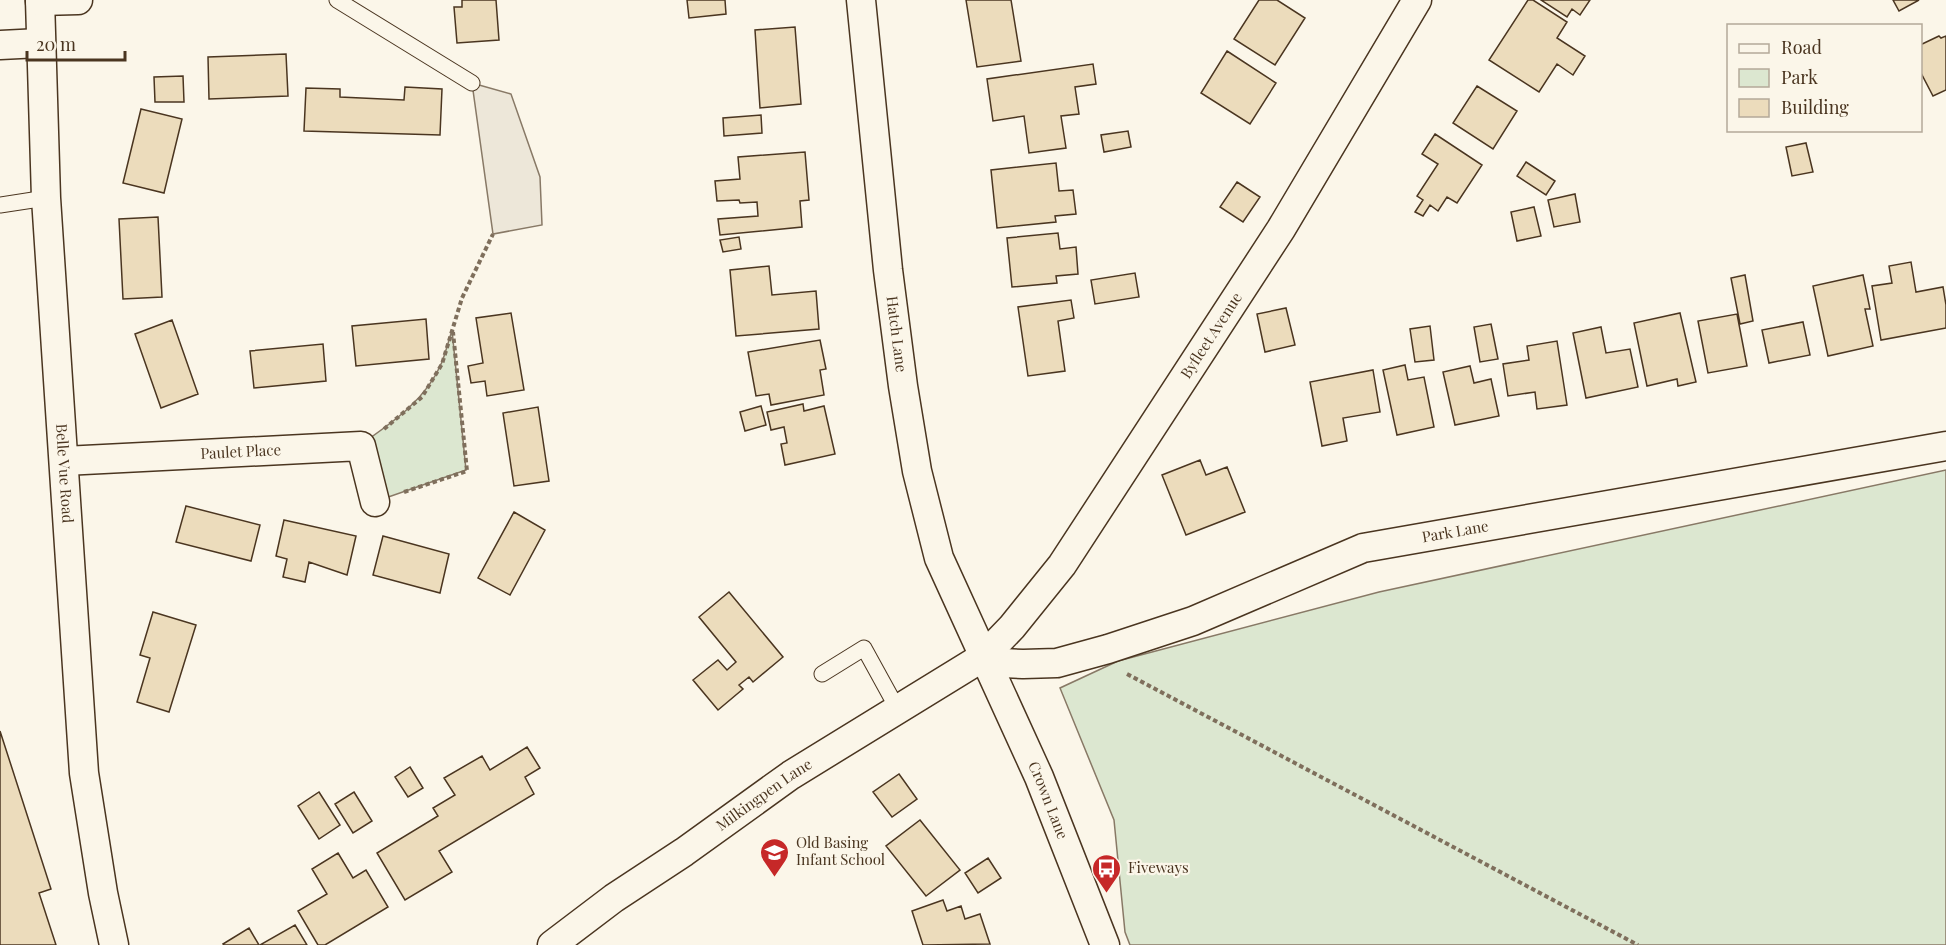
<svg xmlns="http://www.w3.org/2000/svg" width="1946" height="945" font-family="'Playfair Display',serif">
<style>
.green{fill:#dce7d0;stroke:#887966;stroke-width:1.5}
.parking{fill:#ede7d9;stroke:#887966;stroke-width:1.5}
.building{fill:#ecdcbc;stroke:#4a3520;stroke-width:1.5}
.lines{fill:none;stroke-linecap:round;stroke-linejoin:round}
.lane-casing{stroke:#4a3520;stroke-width:17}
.street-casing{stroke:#4a3520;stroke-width:31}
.path{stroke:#7f6f5c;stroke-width:4;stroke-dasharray:4.5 3;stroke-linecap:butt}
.lane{stroke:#fbf6e9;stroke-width:15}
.street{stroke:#fbf6e9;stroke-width:28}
.labels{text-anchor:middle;stroke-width:4.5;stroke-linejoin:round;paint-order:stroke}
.street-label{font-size:15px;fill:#4a3520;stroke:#fbf6e9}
.poi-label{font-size:15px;fill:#4a3520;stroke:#fbf6e9;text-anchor:start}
</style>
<rect width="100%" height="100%" fill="#fbf6e9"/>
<path class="green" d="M452 330 466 470 374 502 360 445C392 423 427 399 442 362 446 351 449 340 452 330Z
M1946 470V945H1130L1125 932 1114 820 1060 688 1118 661 1379 592Z"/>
<path class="parking" d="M472 83 511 94 540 177 542 225 493 234Z"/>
<path class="building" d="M462 0H496L499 40 457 43 454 7H462Z
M687 0H725L726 14 689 18Z
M966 0H1011L1021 61 977 67Z
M1259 0H1277L1305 18 1275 65 1234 39Z
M1528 0H1533L1567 22 1557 38 1585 56 1573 75 1557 64 1539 92 1489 60Z
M1541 0H1590L1580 15 1572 9 1567 17Z
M1893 0H1919L1899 11Z
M795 27 801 104 760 108 755 30Z
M1939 36 1941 38 1946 36V90L1933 96 1920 71V45Z
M1227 51 1276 83 1250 124 1201 93Z
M286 54 288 96 209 99 208 57Z
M1093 64 1096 84 1075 87 1079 114 1061 116 1066 148 1029 153 1024 116 993 121 987 79Z
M183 76 184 102H155L154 77Z
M1477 86 1517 111 1493 149 1453 123Z
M405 87 442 89 440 135 304 131 306 88 340 89V97L404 100Z
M141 109 182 119 164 193 123 183Z
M761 115 762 133 724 136 723 118Z
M1128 131 1131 147 1104 152 1101 135Z
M1435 134 1482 165 1457 203 1447 197 1438 211 1430 205 1423 216 1415 212 1423 200 1417 196 1438 164 1422 154Z
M1806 143 1813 172 1792 176 1786 147Z
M805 152 809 200 800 201 802 227 720 235 718 219 758 216 757 202 740 203 739 200 717 201 715 181 740 179 738 157Z
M1526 162 1555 181 1546 195 1517 176Z
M1056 163 1059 191 1073 190 1076 214 1055 216 1056 222 997 228 991 170Z
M1237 182 1260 197 1243 222 1220 207Z
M1575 194 1580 222 1554 227 1548 200Z
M1534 207 1541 236 1517 241 1511 212Z
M158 217 162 297 123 299 119 219Z
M1058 233 1060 249 1076 247 1078 274 1056 276 1057 283 1012 287 1007 238Z
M739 237 741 249 723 252 720 240Z
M1911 262 1916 292 1943 287 1946 305V328L1881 340 1872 286 1892 283 1889 266Z
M769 266 772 295 816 291 819 329 736 336 730 270Z
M1135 273 1139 297 1095 304 1091 280Z
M1745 275 1753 321 1740 324 1731 278Z
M1863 275 1870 309H1865L1873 346 1828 356 1813 286Z
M1071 300 1074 318 1058 321 1065 371 1028 376 1018 307Z
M1286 308 1295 345 1265 352 1257 314Z
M511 313 524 390 487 396 485 381 471 383 468 366 483 363 476 318Z
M1680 313 1696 382 1678 386 1677 379 1647 386 1634 323Z
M1737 314 1747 366 1708 373 1698 321Z
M426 319 429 359 356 366 352 326Z
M172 320 198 394 161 408 135 334Z
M1803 322 1810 355 1769 363 1762 330Z
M1491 324 1498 359 1480 362 1474 327Z
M1430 326 1434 360 1415 362 1410 329Z
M1601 327 1606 353 1630 349 1638 387 1586 398 1573 333Z
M820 340 826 369 820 370 824 395 771 405 769 394 756 396 748 352Z
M1557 341 1567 405 1537 409 1535 392 1508 396 1503 364 1529 360 1527 346Z
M323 344 326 381 254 388 250 351Z
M1405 365 1408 380 1424 377 1434 427 1397 435 1383 370Z
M1470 366 1474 383 1491 379 1499 416 1455 425 1443 372Z
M1373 370 1380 412 1343 418 1347 441 1322 446 1310 382Z
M803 404 804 411 824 406 835 454 785 465 781 444 787 443 784 427 771 430 767 412Z
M761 406 766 425 745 431 740 412Z
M538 407 549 481 514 486 503 413Z
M1200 460 1206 475 1227 467 1245 512 1186 535 1162 475Z
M186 506 260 525 251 561 176 542Z
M514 512 545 530 510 595 478 578Z
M284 520 356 536 347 575 309 562 305 582 283 577 287 559 276 556Z
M383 536 449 554 440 593 373 575Z
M729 592 783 657 753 682 749 677 739 685 743 689 718 710 693 680 718 660 727 670 736 662 699 617Z
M153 612 196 625 169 712 137 702 150 658 140 655Z
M0 731 51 889 39 893 56 945H0Z
M527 747 540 768 525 777 534 794 439 851 452 872 405 900 377 853 438 816 433 808 455 795 444 778 482 756 490 770Z
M410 767 423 788 408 797 395 777Z
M899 774 917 799 892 817 873 792Z
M319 792 340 825 319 839 298 806Z
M354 792 372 821 353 833 335 804Z
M920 820 960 870 926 896 886 846Z
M338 853 353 878 366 870 388 907 325 945H318L298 911 327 894 312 869Z
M988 858 1001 878 978 893 965 873Z
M943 900 947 911 961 906 965 919 980 914 990 944 923 945 912 911Z
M295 925 307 945H260Z
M249 928 259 945H224L223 944Z"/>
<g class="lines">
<defs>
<path id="lane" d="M337 0 472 83
M0 205 46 198
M822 674 864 648 897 708"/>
<g id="street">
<path id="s1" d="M40 0 46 198 84 773 103 893 114 945"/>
<path id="s2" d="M861 0 888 270 903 386 917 471 939 558 1039 777 1105 945"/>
<path d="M40 1 78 0"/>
<path d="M0 45 40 43"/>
<path id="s3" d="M64 461 361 446 375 502"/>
<path id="s4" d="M983 657 1003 663 1023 664 1057 663 1108 649 1193 621 1363 548 1946 446"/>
<path id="s5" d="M552 945 614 898 684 852 791 775 983 657 1012 627 1062 565 1281 229 1417 0"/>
</g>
</defs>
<use href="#lane" class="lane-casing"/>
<use href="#street" class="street-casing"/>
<path class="path" d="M384 429 422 397 442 364 462 298 493 234
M404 492 467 471 453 332
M1127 674 1638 945"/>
<use href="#lane" class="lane"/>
<use href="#street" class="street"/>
</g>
<defs>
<symbol id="school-pin" viewBox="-11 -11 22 30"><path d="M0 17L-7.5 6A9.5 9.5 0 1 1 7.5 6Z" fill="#c62828" stroke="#fbf6e9"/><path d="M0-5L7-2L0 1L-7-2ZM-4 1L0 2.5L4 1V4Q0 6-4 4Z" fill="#fff"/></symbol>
<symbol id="bus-pin" viewBox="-11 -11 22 30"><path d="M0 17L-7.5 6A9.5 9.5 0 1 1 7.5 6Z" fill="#c62828" stroke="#fbf6e9"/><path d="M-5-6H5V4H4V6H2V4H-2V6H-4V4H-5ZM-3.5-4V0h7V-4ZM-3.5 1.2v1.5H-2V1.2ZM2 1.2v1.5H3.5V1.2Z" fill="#fff"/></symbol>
</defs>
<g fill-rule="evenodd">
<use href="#school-pin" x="758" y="836" width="33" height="45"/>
<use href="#bus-pin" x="1090" y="852" width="33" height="45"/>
</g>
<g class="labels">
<g class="street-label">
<text dy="5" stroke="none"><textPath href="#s2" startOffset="336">Hatch Lane</textPath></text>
<text dy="5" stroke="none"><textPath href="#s5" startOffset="914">Byfleet Avenue</textPath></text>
<text dy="5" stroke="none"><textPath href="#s3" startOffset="177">Paulet Place</textPath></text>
<text dy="5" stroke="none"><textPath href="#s1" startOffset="474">Belle Vue Road</textPath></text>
<text dy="5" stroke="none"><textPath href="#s4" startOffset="496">Park Lane</textPath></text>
<text dy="5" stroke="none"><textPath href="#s5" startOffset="260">Milkingpen Lane</textPath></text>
<text dy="5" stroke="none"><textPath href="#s2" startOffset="830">Crown Lane</textPath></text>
</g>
<g class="poi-label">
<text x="796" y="848">Old Basing<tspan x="796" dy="17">Infant School</tspan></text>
<text x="1128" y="873">Fiveways</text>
</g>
</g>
<rect x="1727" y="24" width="195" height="108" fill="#fbf6e9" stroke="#b4a999" stroke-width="1.5"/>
<rect x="1739" y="44" width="30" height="9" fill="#fbf6e9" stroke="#b4a999" stroke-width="1.5"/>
<text x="1781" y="54" font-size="18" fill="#4a3520">Road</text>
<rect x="1739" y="69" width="30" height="18" fill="#dce7d0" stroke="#b4a999" stroke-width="1.5"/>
<text x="1781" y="84" font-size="18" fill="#4a3520">Park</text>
<rect x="1739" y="99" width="30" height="18" fill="#ecdcbc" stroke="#b4a999" stroke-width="1.5"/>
<text x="1781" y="114" font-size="18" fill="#4a3520">Building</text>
<path d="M27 51v9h98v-9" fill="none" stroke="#4a3520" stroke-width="3"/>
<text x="36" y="51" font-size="18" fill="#4a3520" stroke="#fbf6e9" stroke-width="4.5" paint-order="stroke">20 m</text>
</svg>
